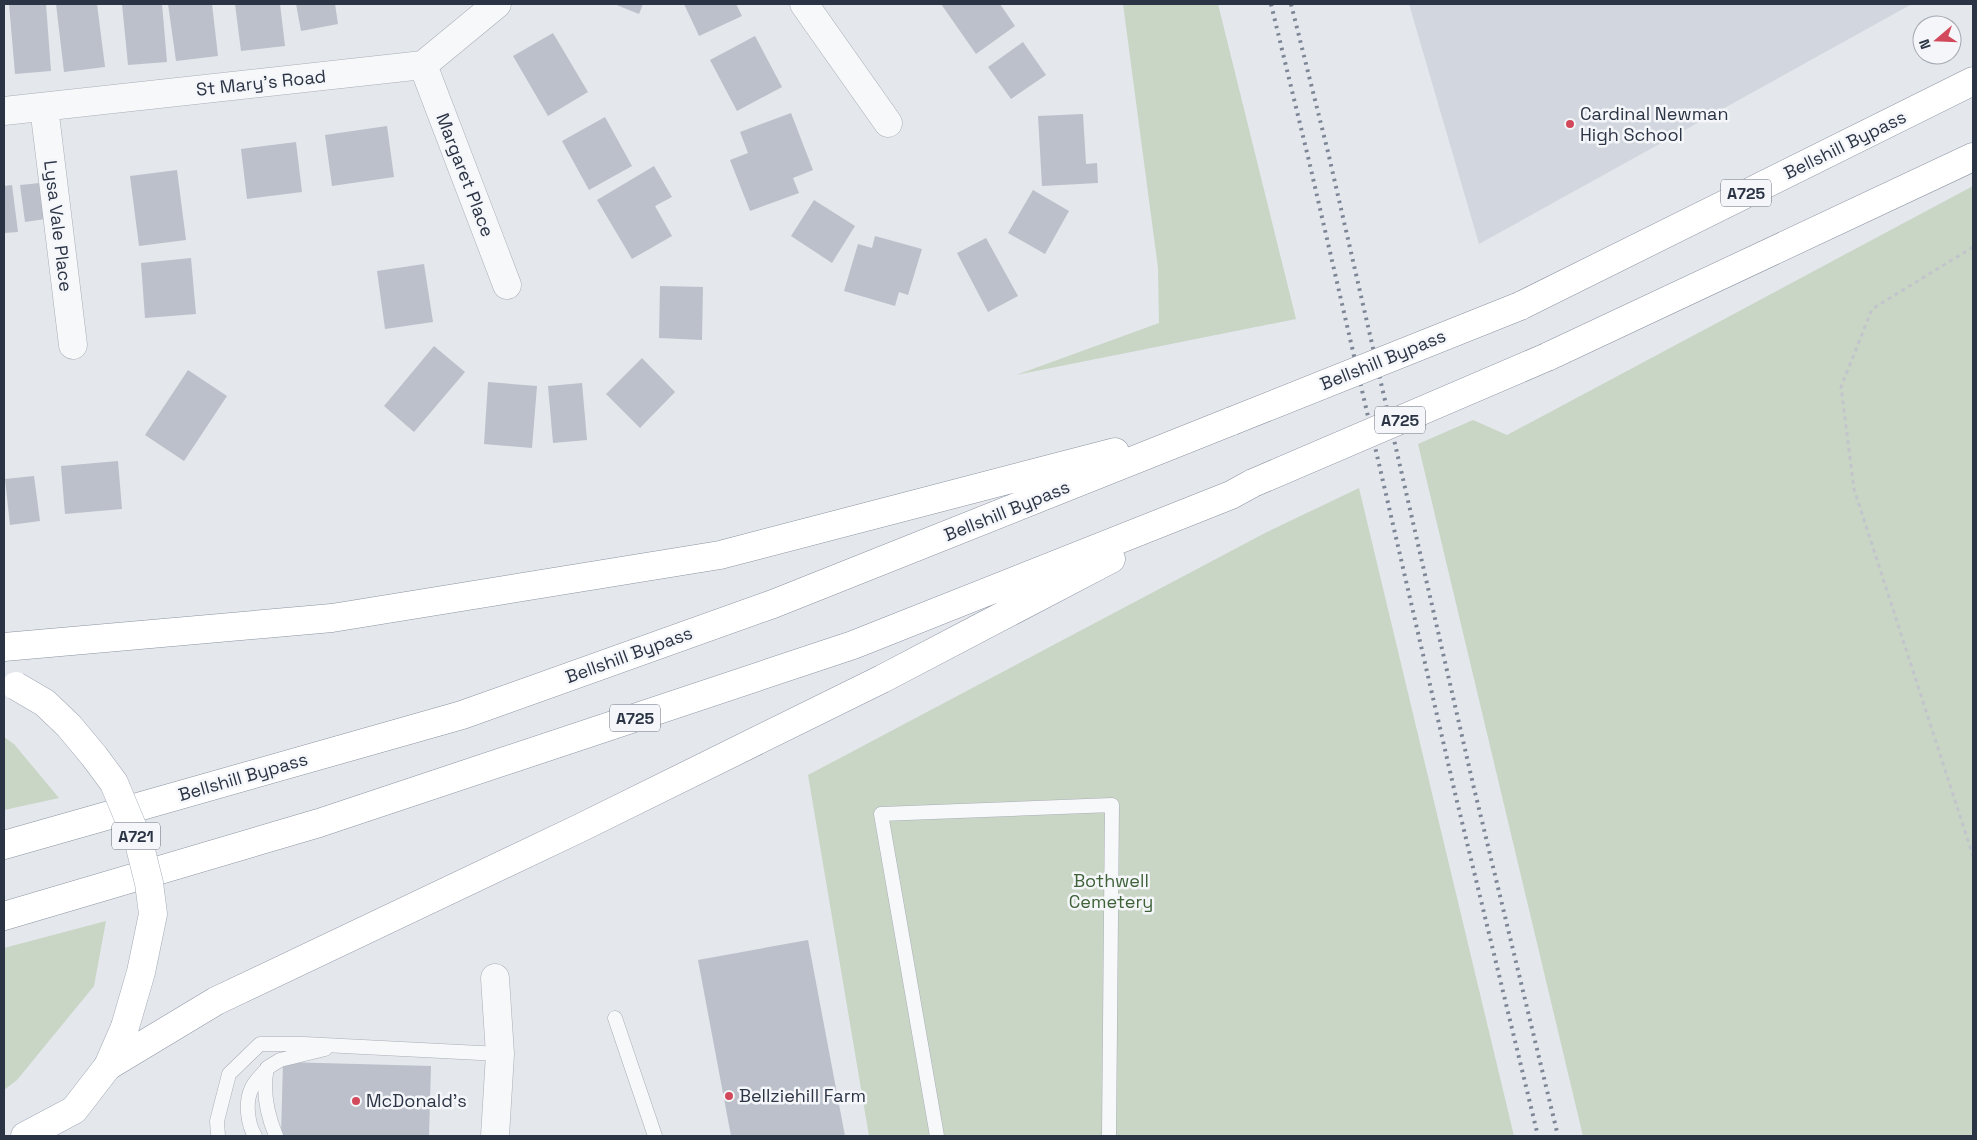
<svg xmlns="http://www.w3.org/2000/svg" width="1977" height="1140" font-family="'Space Grotesk',sans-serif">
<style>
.built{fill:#d2d6de}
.green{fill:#c9d6c5}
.building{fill:#bbc0ca}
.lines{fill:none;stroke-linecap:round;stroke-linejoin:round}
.service-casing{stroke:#a9aeb7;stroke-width:15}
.minor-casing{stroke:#a9aeb7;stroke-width:29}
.primary-casing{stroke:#a3abb8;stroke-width:29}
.trunk-casing{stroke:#8b94a3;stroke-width:29}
.path{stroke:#c2c5cb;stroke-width:3;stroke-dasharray:4 4;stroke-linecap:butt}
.service{stroke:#f7f8fa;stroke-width:14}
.minor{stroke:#f7f8fa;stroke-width:28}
.primary{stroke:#fff;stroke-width:28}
.trunk{stroke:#fff;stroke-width:28}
.rail{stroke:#7d8696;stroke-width:4;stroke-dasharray:2.5 5;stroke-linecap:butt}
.primary-bridge-casing{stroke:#a3abb8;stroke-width:29;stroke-linecap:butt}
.trunk-bridge-casing{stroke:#8b94a3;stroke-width:29;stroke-linecap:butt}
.primary-bridge{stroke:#fff;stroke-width:28}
.trunk-bridge{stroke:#fff;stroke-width:28}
.poi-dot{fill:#d1495b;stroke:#f4f6f9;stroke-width:2}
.labels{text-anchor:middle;stroke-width:5;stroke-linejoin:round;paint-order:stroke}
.shield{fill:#f4f6f9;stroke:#676e7b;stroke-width:1}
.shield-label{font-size:16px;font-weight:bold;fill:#2b3445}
.street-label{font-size:18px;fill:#2b3445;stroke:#f4f6f9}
.poi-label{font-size:18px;fill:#2b3445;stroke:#f4f6f9;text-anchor:start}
.park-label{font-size:18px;fill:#3f6138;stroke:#f4f6f9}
</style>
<rect width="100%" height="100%" fill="#e4e7ec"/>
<path class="built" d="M1409 4H1912L1479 244Z"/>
<path class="green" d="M1123 4H1218L1296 319 1016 375 1159 323 1158 268Z
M1973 186V1136H1583L1418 444 1473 420 1507 435Z
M1359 488 1514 1136H869L808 775 1265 533Z
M4 737 14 744 59 798 4 810Z
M106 921 94 986 17 1080 4 1090V948Z"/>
<path class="building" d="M9 4H46L51 71 15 74Z
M56 4H97L105 67 64 72Z
M122 4H162L167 62 128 65Z
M168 4H212L218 56 176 61Z
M235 4H280L285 46 241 51Z
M296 4H335L338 24 301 31Z
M614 4H643L639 14Z
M684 4H736L742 16 699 36Z
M941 4H1000L1015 26 976 54Z
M553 33 588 92 548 116 513 56Z
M755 36 782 87 737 111 710 60Z
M1023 42 1046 75 1011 99 988 67Z
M791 113 813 170 793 178 799 193 750 211 730 160 748 153 740 132Z
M1083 114 1086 164 1097 163 1098 183 1042 186 1038 116Z
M605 117 632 166 589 190 562 141Z
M387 126 394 177 332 186 325 135Z
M296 142 302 192 247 199 241 149Z
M654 166 672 197 655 206 672 236 632 259 597 200Z
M177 170 186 240 139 246 130 176Z
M40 183 45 219 25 222 20 185Z
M12 185 18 232 4 233V186Z
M1033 190 1069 211 1045 254 1008 233Z
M814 200 855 226 832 263 791 236Z
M875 236 922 249 908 295 899 292 895 306 844 291 858 244 872 248Z
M986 238 1018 296 988 312 957 253Z
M191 258 196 314 145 318 141 263Z
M424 264 433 322 385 329 377 271Z
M660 286 703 287 702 340 659 338Z
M434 346 465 372 414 432 384 406Z
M642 358 675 392 640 428 606 394Z
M188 370 227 396 184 461 145 435Z
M488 382 537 386 532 448 484 444Z
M582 383 587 440 553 443 548 386Z
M118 461 122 509 65 514 61 466Z
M34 476 40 521 10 525 5 479Z
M808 940 845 1136H731L698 960Z
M283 1062 431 1066 429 1136H281Z"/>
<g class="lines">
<defs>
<path id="service" d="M615 1018 655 1136
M218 1136 217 1121 229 1074 260 1044H304L500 1054
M255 1136C248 1125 245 1103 251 1090 253 1083 260 1077 265 1071
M276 1136C267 1114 262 1091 267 1068L280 1060 325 1049
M937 1136 881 814 1112 805 1109 1136"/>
<path id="minor" d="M804 4 888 123
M423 65 507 285
M44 107 73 345
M4 111 423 65 497 4
M495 1136 500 1054 495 978"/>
<path id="primary" d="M25 1136 74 1110 108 1066 125 1027"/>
<path id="trunk" d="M1520 306 1973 81
M1547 357 1973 157
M4 647 332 618 720 555 1115 452
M4 845 462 715 773 604 1232 421
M4 916 319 823 853 645 1231 495 1253 483
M108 1066 216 1001 580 828 882 679 1111 559"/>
</defs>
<use href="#service" class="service-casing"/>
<use href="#minor" class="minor-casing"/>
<use href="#primary" class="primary-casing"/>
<use href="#trunk" class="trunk-casing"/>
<path class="path" d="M1973 247 1872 309 1841 387 1854 489 1973 856"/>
<use href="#service" class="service"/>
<use href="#minor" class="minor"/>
<use href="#primary" class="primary"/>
<use href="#trunk" class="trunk"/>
<path class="rail" d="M1271 4 1309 161 1455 793 1538 1136
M1291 4 1328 152 1473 784 1558 1136"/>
<defs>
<path id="primary-bridge" d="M16 686 45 703 69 726 94 756 114 783 139 843 149 883 153 914 141 972 125 1027"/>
<path id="trunk-bridge" d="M1232 421 1520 306
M1253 483 1547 357"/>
</defs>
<use href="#primary-bridge" class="primary-bridge-casing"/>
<use href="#trunk-bridge" class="trunk-bridge-casing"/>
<use href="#primary-bridge" class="primary-bridge"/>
<use href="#trunk-bridge" class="trunk-bridge"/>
</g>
<g class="poi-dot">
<circle cx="1570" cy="124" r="5"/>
<circle cx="729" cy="1096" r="5"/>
<circle cx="356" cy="1101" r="5"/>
</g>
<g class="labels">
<g class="shield">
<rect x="1721" y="179.5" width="50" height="27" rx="4"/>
<rect x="1375" y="406.5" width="50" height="27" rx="4"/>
<rect x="610" y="704.5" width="50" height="27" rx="4"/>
<rect x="112" y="822.5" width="48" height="27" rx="4"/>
</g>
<g class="shield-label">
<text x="1746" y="199">A725</text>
<text x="1400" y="426">A725</text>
<text x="635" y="724">A725</text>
<text x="136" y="842">A721</text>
</g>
<g class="street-label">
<text transform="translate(261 83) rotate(-6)" y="6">St Mary's Road</text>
<text transform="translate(1845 145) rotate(-26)" y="6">Bellshill Bypass</text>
<text transform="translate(465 175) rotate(69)" y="6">Margaret Place</text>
<text transform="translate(58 226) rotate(83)" y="6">Lysa Vale Place</text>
<text transform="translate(1383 360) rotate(-22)" y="6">Bellshill Bypass</text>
<text transform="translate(1007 511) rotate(-22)" y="6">Bellshill Bypass</text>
<text transform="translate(629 655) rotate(-20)" y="6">Bellshill Bypass</text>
<text transform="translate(243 777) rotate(-16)" y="6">Bellshill Bypass</text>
</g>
<g class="poi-label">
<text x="1580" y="120">Cardinal Newman<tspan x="1580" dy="21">High School</tspan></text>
<text x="739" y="1102">Bellziehill Farm</text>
<text x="366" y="1107">McDonald's</text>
</g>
<g class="park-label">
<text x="1111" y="887">Bothwell<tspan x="1111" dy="21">Cemetery</tspan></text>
</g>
</g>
<rect width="1977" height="1140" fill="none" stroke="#2b3445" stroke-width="10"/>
<g transform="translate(1937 40) rotate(251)"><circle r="24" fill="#f4f6f9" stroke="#a4a8b1"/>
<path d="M0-4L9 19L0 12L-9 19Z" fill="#d1495b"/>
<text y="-8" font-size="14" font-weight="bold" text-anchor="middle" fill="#2b3445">N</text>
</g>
</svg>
